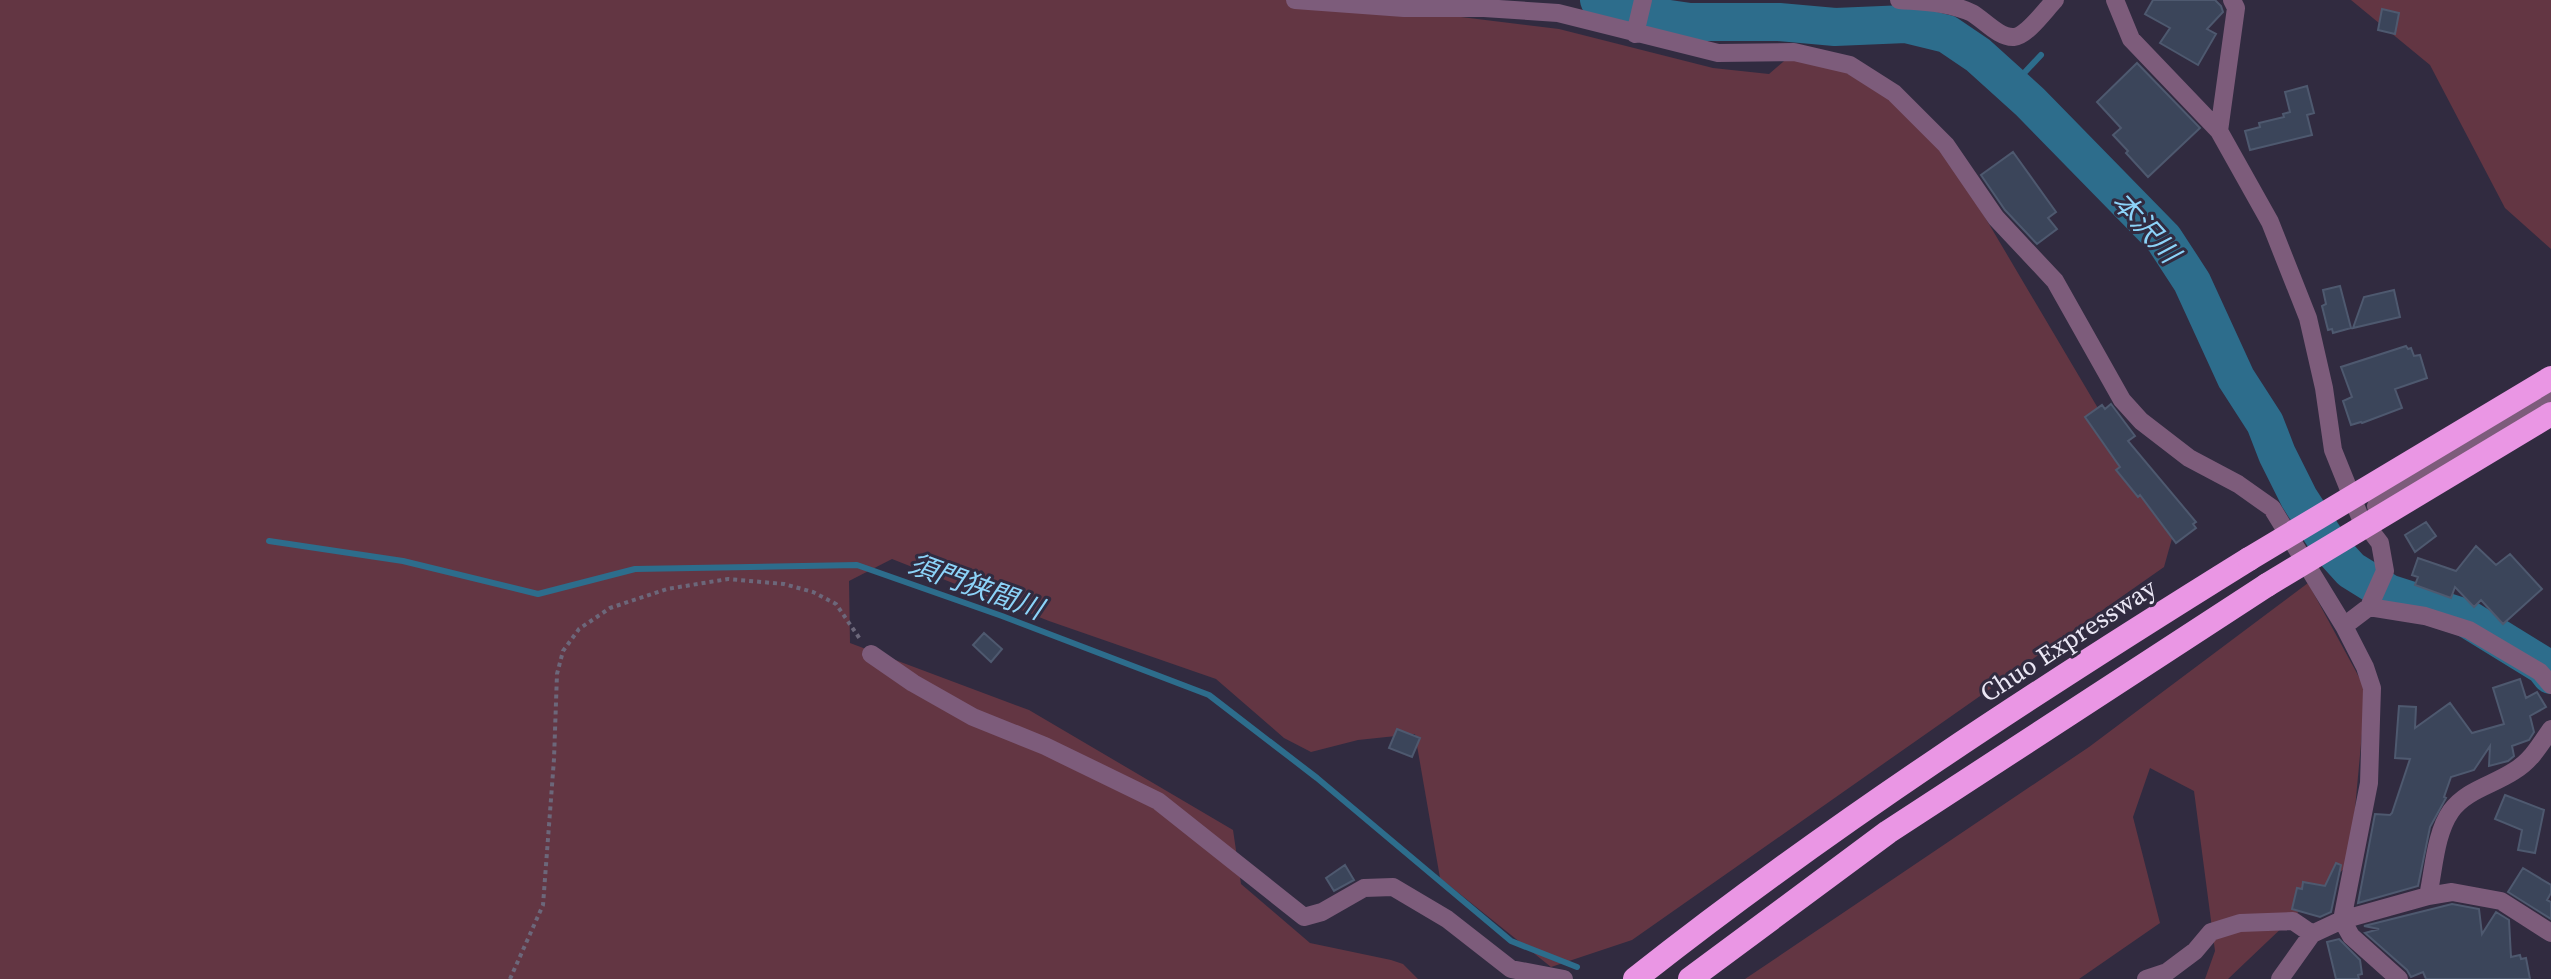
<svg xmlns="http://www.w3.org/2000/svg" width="2551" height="979" font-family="'Source Serif 4','Noto Sans JP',serif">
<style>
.green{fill:#633643}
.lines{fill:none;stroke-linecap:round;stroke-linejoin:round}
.stream{stroke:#2d6d8c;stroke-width:6}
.river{stroke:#2d6d8c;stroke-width:38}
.building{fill:#3b455a;stroke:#4e596f;stroke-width:2}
.path{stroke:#6c677a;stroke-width:4;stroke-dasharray:4 4;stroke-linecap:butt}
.street{stroke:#7d5c7b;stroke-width:18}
.highway{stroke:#ea96e4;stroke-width:24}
.highway-bridge{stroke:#ea96e4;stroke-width:24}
.labels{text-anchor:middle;stroke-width:6;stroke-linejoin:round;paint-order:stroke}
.street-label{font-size:26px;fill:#ebe7f5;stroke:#312b40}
.water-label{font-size:28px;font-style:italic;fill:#8cd3f8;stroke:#312b40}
</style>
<rect width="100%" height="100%" fill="#312b40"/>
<path class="green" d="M0 0H1323L1559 29 1713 68 1769 74 1797 50 1853 62 1941 143 2173 535 2164 567 1632 940 1551 967 1440 878 1415 734 1358 740 1311 752 1284 738 1216 679 1049 621 892 559 849 581 850 643 1029 710 1233 830 1241 884 1310 943 1391 960 1403 964 1418 979H0Z
M2351 0H2551V249L2505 208 2430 65Z
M2308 583 2366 690 2350 863 2228 979H2205L2215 951 2194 791 2150 768 2133 817 2160 923 2079 979H1745L2089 747Z"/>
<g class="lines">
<path class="stream" d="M2012 86 2041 55
M269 541 403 561 538 594 635 569 857 565 1002 616 1209 695 1317 778 1511 941 1577 967"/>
<path class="river" d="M1599 0 1655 17 1690 22H1779L1835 27 1906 24 1947 34 1978 55 2030 102 2164 239 2192 282 2236 378 2265 423 2277 454 2299 498 2332 549 2351 570 2388 593 2466 618 2544 666 2551 675"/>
</g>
<path class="building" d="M2153 0H2215L2221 6 2223 12 2207 29 2216 34 2198 65 2160 43 2170 28 2145 14Z
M2382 9 2399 13 2395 34 2378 30Z
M2137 63 2200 128 2148 177 2126 153 2128 151 2113 135 2121 128 2097 102Z
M2307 86 2314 113 2307 115 2312 135 2250 150 2245 131 2260 127 2259 123 2284 117 2283 114 2290 112 2285 92Z
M2013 152 2056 212 2048 218 2057 229 2037 244 2005 210 1981 175Z
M2340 286 2351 328 2333 333 2332 329 2328 330 2322 306 2326 304 2323 290Z
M2394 290 2400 317 2353 328 2364 297Z
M2406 346 2408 349 2411 348 2414 356 2420 355 2427 378 2395 389 2402 408 2362 423 2361 422 2351 425 2343 401 2352 397 2341 367Z
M2111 404 2135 436 2128 441 2196 522 2193 524 2196 528 2176 543 2140 495 2138 497 2116 470 2120 467 2085 417 2102 405 2105 409Z
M2426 522 2436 536 2415 552 2405 535Z
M2476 546 2496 565 2510 554 2542 589 2503 624 2481 600 2474 607 2455 587 2451 598 2415 585 2418 577 2412 575 2418 558 2456 571Z
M984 633 1002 649 991 662 973 645Z
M2520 679 2526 698 2537 692 2546 707 2530 716 2534 732 2529 740 2512 746 2514 756 2508 761 2489 766 2490 746 2474 770 2451 777 2444 797 2446 798 2430 827 2418 886 2358 903 2375 814 2390 815 2392 813 2410 759 2395 758 2399 706 2416 707 2415 728 2450 703 2472 733 2504 724 2493 688Z
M1397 729 1420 738 1412 757 1389 748Z
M2505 795 2544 810 2535 853 2518 850 2522 830 2495 819Z
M2336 863 2341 865 2331 912 2320 917 2292 909 2297 888 2302 889 2303 882 2325 886Z
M1345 865 1354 880 1334 891 1326 878Z
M2523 868 2551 885V893L2547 900 2551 902V919L2508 892Z
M2452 904 2479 909 2482 934 2496 912 2509 920 2511 957 2520 955 2521 959 2526 958 2530 979H2426L2423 972 2411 977 2407 970 2365 933 2379 929 2364 926Z
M2339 939 2360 960 2362 974 2358 975 2359 979H2336L2327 942Z"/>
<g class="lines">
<path class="path" d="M510 979 543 905 554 759 557 674 563 651 579 629 610 608 667 589 728 579 784 584 813 592 836 604 860 639"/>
<path class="street" d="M1295 0 1404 8H1484L1558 13 1718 53 1794 52 1850 65 1894 93 1946 145 1996 218 2055 281 2122 400 2141 421 2189 458 2238 484 2272 508 2344 626 2365 667 2372 688 2369 783 2342 920 2351 936 2399 979
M1899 0C1923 2 1949 2 1972 13 1984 20 1999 38 2014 37 2027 36 2046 9 2055 0
M2115 0 2131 39 2219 131 2270 222 2308 318 2324 388 2333 450 2360 517 2380 543 2385 571 2369 607 2344 626
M1635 34 1643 0
M2219 131 2236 8 2232 0
M2376 506 2551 392
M2369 607 2425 616 2469 630 2540 672 2551 685
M871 654 913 683 973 717 1045 746 1158 801 1304 917 1322 912 1364 888 1393 887 1447 919 1511 969 1564 979
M2428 896C2434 869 2435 834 2451 811 2466 790 2493 785 2514 771 2531 761 2540 745 2551 729
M2146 979 2167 972 2195 951 2211 932 2240 923 2293 921 2312 934
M2280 979 2312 934 2342 920 2428 896 2452 892 2501 901 2551 933"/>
<path class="highway" d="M1635 979C1830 825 2038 690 2249 559
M1690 979 1888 832 2267 585"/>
<path class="highway-bridge" d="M2249 559 2551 378
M2267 585 2551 414"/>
</g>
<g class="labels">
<g class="street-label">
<text transform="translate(2068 640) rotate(-33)" y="9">Chuo Expressway</text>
</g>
<g class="water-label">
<text transform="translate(2146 227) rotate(48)" y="10">本沢川</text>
<text transform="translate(976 586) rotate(20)" y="10">須門狭間川</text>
</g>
</g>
</svg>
